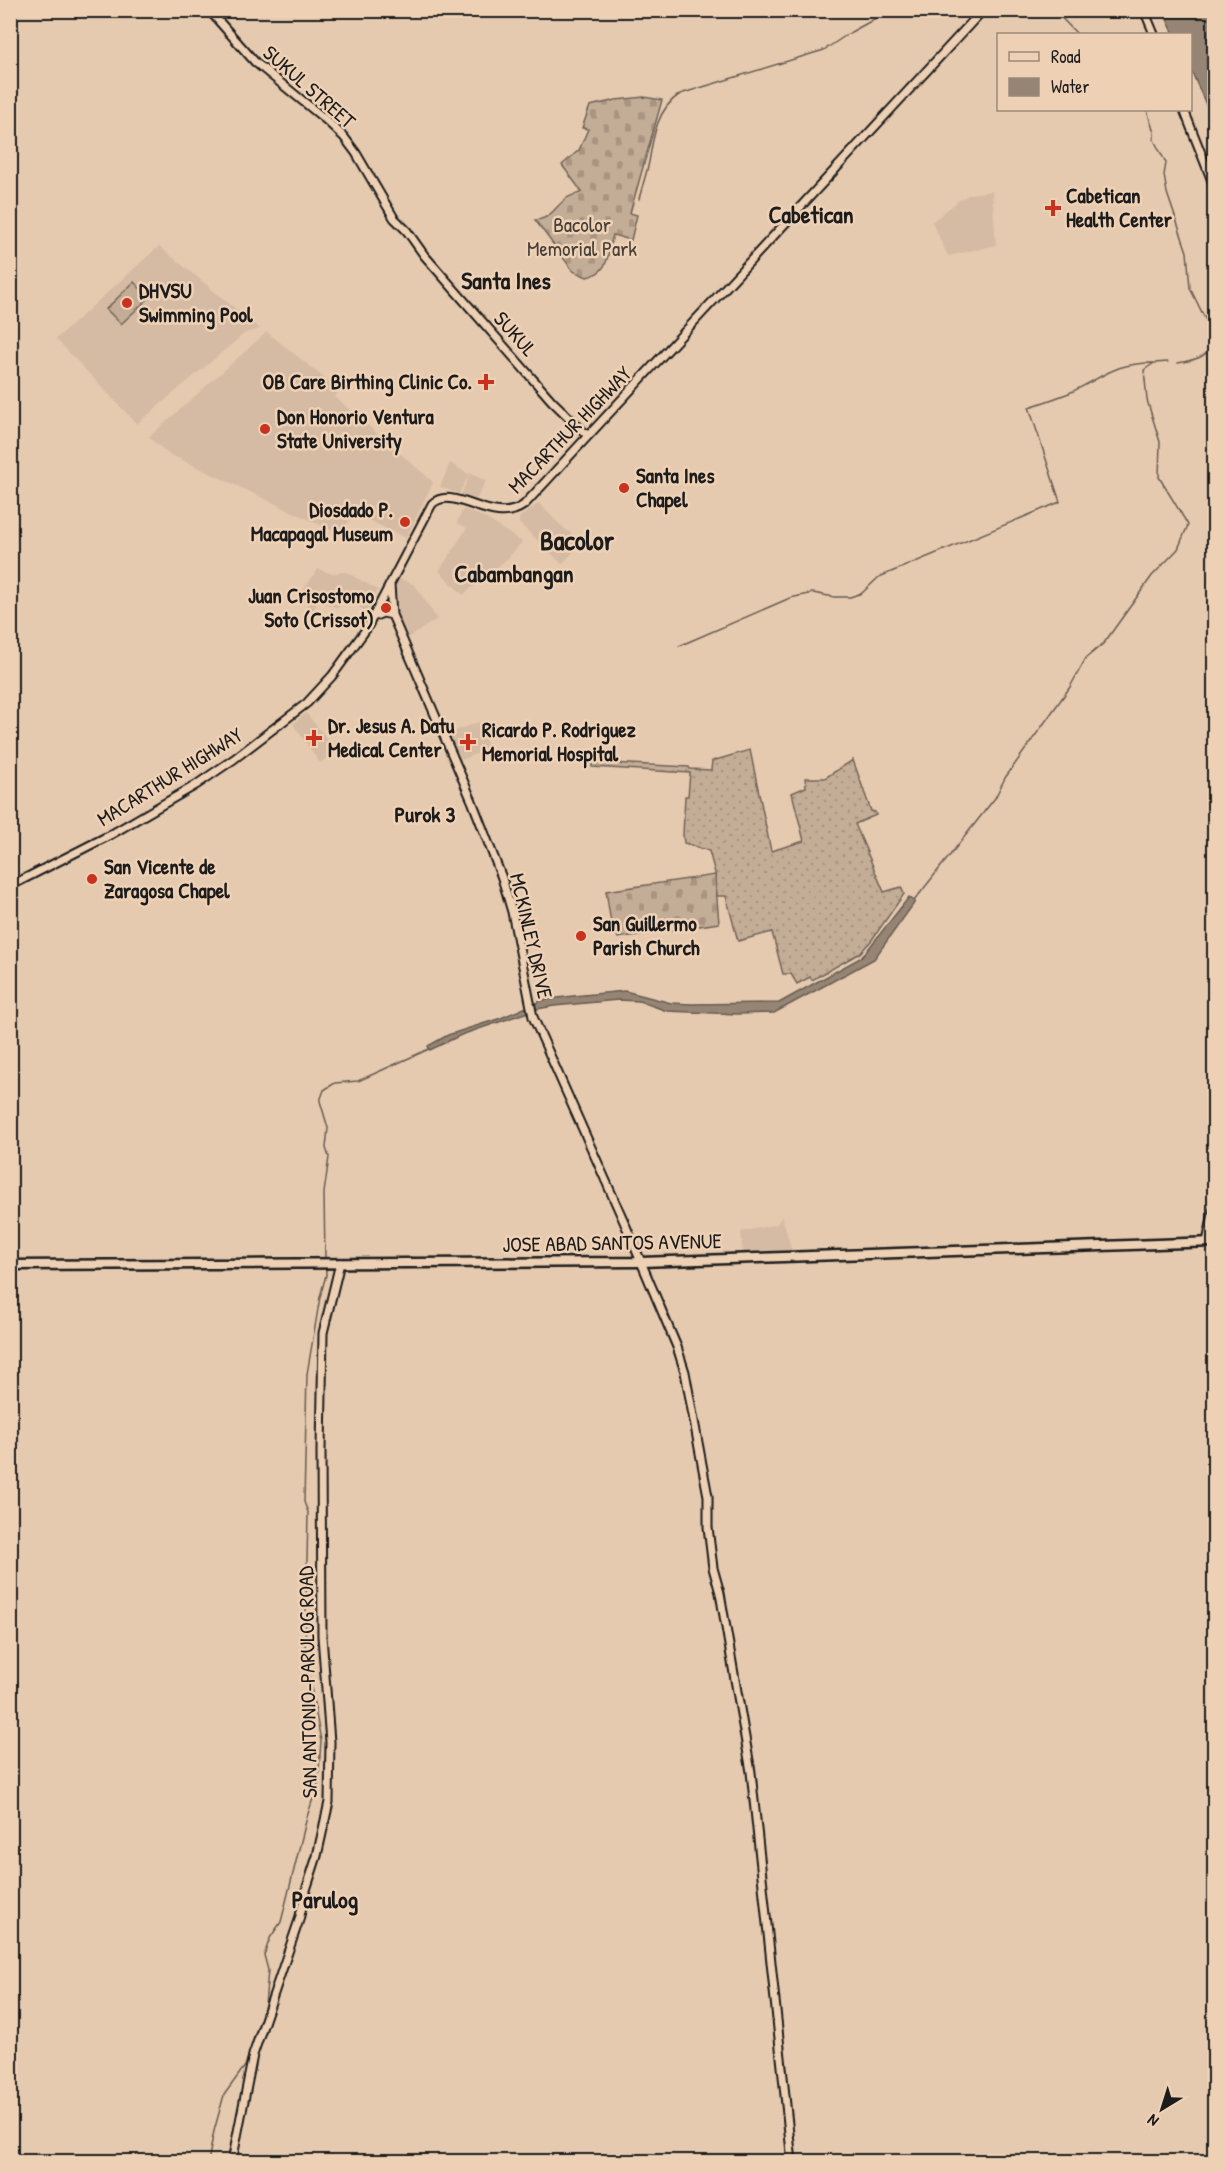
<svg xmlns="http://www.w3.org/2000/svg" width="1225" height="2172" font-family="'Patrick Hand',sans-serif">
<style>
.built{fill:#d5bba3}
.grass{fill:url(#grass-dots);stroke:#706459;stroke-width:1.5}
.cemetery{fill:url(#cemetery-stones);stroke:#706459;stroke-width:1.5}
.pitch{fill:#c4ad96;stroke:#706459;stroke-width:1.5}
.water{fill:#968574;stroke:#655b51;stroke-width:1.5}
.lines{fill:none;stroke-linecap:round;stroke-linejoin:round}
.stream{stroke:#655b51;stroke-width:1.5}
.secondary-casing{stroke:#1c1c1c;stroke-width:11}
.highway-casing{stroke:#1c1c1c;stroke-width:13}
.secondary{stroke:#eed1b5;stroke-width:7}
.highway{stroke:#eed1b5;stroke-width:8}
.poi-dot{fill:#c8321e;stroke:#eed1b5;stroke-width:2}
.labels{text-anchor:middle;stroke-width:5;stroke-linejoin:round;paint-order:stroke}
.street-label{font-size:21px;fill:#1c1c1c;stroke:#eed1b5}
.poi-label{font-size:21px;font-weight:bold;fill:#1c1c1c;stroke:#eed1b5;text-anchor:start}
.park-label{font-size:21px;fill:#46403a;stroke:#eed1b5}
.neighbourhood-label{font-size:22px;font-weight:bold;fill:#1c1c1c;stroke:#eed1b5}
.quarter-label{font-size:24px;font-weight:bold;fill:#1c1c1c;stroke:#eed1b5}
.district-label{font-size:27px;font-weight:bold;fill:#1c1c1c;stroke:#eed1b5}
</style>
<defs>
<pattern id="grass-dots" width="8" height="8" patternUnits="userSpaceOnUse" patternTransform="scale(1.5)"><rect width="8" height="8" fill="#c4ad96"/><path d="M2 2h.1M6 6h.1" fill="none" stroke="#a89481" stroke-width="1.8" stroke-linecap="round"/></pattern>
<pattern id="cemetery-stones" width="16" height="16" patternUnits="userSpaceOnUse" patternTransform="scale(1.5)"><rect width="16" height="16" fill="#c4ad96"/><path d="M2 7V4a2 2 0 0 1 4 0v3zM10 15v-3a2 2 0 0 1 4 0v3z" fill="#a89481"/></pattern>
</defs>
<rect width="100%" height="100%" fill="#e6caaf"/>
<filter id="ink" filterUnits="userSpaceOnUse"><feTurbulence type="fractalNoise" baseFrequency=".0167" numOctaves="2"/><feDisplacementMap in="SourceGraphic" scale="12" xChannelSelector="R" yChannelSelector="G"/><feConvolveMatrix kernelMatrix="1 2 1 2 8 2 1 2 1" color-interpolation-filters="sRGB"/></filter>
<g filter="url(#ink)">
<path class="built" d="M992 191 996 245 948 256 932 222 958 201 970 194Z
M159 246 260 329 245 333 137 424 56 339Z
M267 332 333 385 338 393 335 397 431 480 433 483 406 538 349 511 346 519 349 521 342 535 167 453 149 437Z
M450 463 469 474 459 494 440 487Z
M470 473 486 481 476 500 461 495Z
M539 503 557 522 575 537 572 540 577 548 562 564 519 523V518Z
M463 509 484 517 522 542 507 559 463 595 439 571 467 528 457 523Z
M318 569 329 573 346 572 378 590 367 612 345 598 338 608 318 601 313 612 299 596Z
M401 579 415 585 437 619 408 638 393 611 392 582Z
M306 713 337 751 320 763 293 724Z
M479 722 489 749 458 761 447 734Z
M782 1216 792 1252 743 1253 741 1232 777 1224Z"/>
<path class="grass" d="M750 750 771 851 804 841 792 793 806 787 805 778H825L853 760 871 811 875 812 876 815 855 824 884 892 901 887 904 894 871 941 860 953 812 980 810 977 797 984 791 974H783L772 932 738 941 726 896H717L715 873 709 851 684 843 683 835 685 796H688L690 773 592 767V762L689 767 690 769 711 770 712 761Z"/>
<path class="cemetery" d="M644 97 662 100 630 213 637 215 631 240 613 235C607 255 610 272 587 277L573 271 535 220C552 219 555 206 567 198 571 195 578 194 582 192L562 165 579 150 588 129 582 128 590 106 616 100Z
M715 875 719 923 618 938 611 923 606 891Z"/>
<path class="pitch" d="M134 282 149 298 121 324 106 309Z"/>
<path class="water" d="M1163 11H1214V123L1191 70 1190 34H1174Z
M909 897 915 902 874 959 774 1013 737 1014 667 1011 639 1001 618 1000 554 1006 537 1009 461 1035 430 1050 428 1046 448 1035 501 1018 543 1000 573 996 625 991 671 1003 691 1004 779 1003 862 957Z"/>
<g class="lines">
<path class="stream" d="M1054 10 1077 34
M1147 110 1154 133V140L1166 163 1164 175 1167 193 1187 252 1190 288 1214 337
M639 199C642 187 646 175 649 162 653 137 657 109 680 94L824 50 851 32 891 10
M1178 363C1194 360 1206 358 1214 344
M679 646 790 598 813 593 834 597H850L862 593 879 577 1060 502 1029 407C1042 403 1056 398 1069 393 1104 377 1113 363 1153 363
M914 901 995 798 1005 778 1070 687 1086 658 1104 643 1152 576 1178 549 1188 525 1159 477 1160 442 1147 400 1144 370 1154 363 1168 362
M325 1259 324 1193 329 1157 326 1148 328 1128 320 1101 324 1090 335 1083 358 1081 429 1049
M208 2162 214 2131 224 2095 245 2066 265 2005 268 1970 264 1955 270 1938 281 1922 307 1817 318 1783 321 1741 305 1655 308 1512 304 1502 307 1374 320 1297 326 1275V1267"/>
<defs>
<path id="secondary" d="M209 10 255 62 326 120 344 137 356 153 394 218 407 231 424 255 552 401 588 436
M1144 10 1154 34
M1184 110 1214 186
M390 584 392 615 472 801 502 878 512 912 533 1017 625 1224 677 1347 685 1372 704 1475 708 1496V1527L713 1568 720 1593 751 1772 792 2162
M373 617 383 613 392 615
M10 886 110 835 196 785 234 759 307 703 332 676 367 628 432 504C454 483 492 528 524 505L983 10
M1207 1242 1214 1209
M232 2162 253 2055 299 1920 306 1890 317 1856 329 1802 330 1742 322 1636 321 1450 323 1333 340 1263"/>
<path id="highway" d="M10 1265 641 1262 1214 1242"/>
</defs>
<use href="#secondary" class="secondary-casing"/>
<use href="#highway" class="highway-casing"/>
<use href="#secondary" class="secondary"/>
<use href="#highway" class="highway"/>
</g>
</g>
<g class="poi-dot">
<path d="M1050 199h6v6h6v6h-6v6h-6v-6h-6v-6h6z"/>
<circle cx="127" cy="303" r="6"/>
<path d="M483 373h6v6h6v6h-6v6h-6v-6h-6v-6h6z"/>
<circle cx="265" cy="429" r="6"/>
<circle cx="624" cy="488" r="6"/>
<circle cx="405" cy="522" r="6"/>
<circle cx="386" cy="608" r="6"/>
<path d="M311 729h6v6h6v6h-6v6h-6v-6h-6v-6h6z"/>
<path d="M465 733h6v6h6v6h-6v6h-6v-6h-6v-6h6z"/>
<circle cx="92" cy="879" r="6"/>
<circle cx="581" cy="936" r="6"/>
</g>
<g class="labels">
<g class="street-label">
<text transform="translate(309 87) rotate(41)" y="7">SUKUL STREET</text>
<text transform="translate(515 334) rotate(48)" y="7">SUKUL</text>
<text transform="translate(570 430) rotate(-46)" y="7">MACARTHUR HIGHWAY</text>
<text transform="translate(170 777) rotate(-32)" y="7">MACARTHUR HIGHWAY</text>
<text transform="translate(531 936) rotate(77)" y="7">MCKINLEY DRIVE</text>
<text transform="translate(612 1243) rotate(-1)" y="7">JOSE ABAD SANTOS AVENUE</text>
<text transform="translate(308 1682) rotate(-91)" y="7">SAN ANTONIO-PARULOG ROAD</text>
</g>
<g class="poi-label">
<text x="1066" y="203">Cabetican<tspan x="1066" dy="24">Health Center</tspan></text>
<text x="139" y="298">DHVSU<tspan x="139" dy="24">Swimming Pool</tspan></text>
<text x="472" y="389" text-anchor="end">OB Care Birthing Clinic Co.</text>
<text x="277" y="424">Don Honorio Ventura<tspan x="277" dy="24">State University</tspan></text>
<text x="636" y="483">Santa Ines<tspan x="636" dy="24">Chapel</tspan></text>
<text x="393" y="517" text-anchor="end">Diosdado P.<tspan x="393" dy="24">Macapagal Museum</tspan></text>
<text x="374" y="603" text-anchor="end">Juan Crisostomo<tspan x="374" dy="24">Soto (Crissot)</tspan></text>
<text x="328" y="733">Dr. Jesus A. Datu<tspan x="328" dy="24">Medical Center</tspan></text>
<text x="482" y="737">Ricardo P. Rodriguez<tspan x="482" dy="24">Memorial Hospital</tspan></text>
<text x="104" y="874">San Vicente de<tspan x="104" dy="24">Zaragosa Chapel</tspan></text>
<text x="593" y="931">San Guillermo<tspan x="593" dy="24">Parish Church</tspan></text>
</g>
<g class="park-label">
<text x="582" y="232">Bacolor<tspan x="582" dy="24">Memorial Park</tspan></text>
</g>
<g class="neighbourhood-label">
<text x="425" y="822">Purok 3</text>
</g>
<g class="quarter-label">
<text x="811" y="223">Cabetican</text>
<text x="506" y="289">Santa Ines</text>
<text x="514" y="582">Cabambangan</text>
<text x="325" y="1908">Parulog</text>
</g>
<g class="district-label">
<text x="577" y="550">Bacolor</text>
</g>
</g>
<rect width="1225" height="2172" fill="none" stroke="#eed1b5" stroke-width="36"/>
<rect x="18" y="18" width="1189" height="2136" fill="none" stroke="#1c1c1c" stroke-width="2" filter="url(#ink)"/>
<rect x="997" y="33" width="195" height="78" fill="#eed1b5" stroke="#9a8978" stroke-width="1.5"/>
<rect x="1009" y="52" width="30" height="9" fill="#eed1b5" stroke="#9a8978" stroke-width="1.5"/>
<text x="1051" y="63" font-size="18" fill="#1c1c1c">Road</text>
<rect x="1009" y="78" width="30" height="18" fill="#968574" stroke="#9a8978" stroke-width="1.5"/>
<text x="1051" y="93" font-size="18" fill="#1c1c1c">Water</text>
<g transform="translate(1162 2109) rotate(218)" stroke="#eed1b5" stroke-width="4.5" paint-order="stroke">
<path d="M0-4.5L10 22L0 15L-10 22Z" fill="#1c1c1c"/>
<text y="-9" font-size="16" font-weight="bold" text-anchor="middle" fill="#1c1c1c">N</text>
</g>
</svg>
